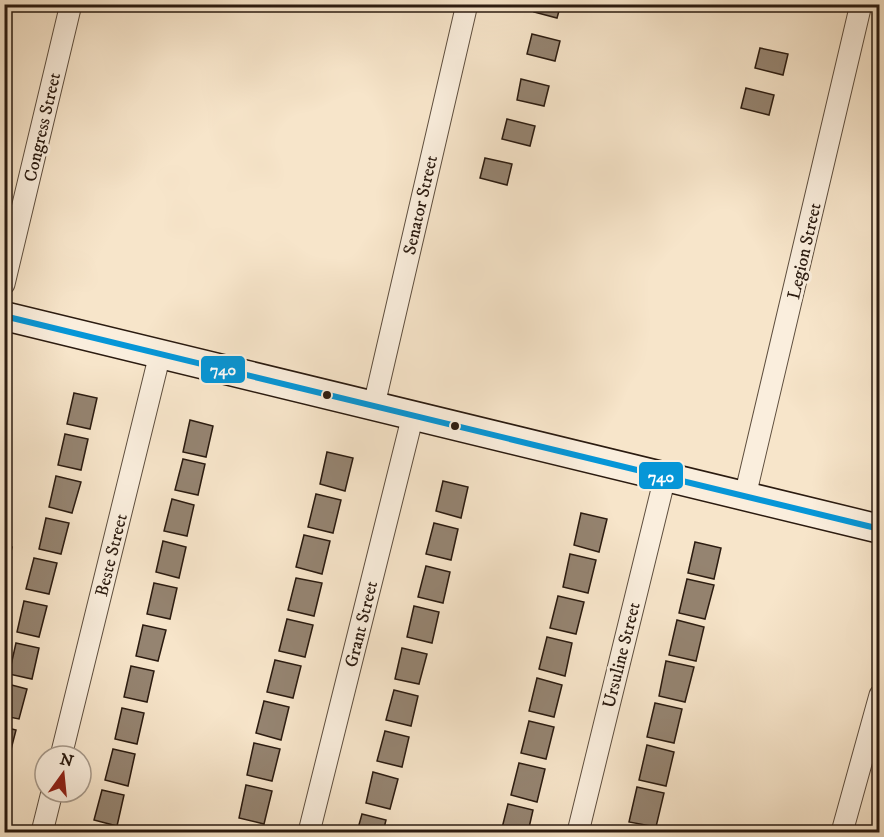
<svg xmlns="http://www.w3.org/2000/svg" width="884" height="837" font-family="'IM FELL DW Pica',serif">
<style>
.building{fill:#958471;stroke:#2b1b10;stroke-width:1.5}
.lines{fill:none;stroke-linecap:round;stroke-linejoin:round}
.minor-casing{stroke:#5e4e3e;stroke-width:23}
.secondary-casing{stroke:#2b1b10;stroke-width:31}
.minor{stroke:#faeedd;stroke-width:21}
.secondary{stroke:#faeedd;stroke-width:28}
.bus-1-casing{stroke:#faeedd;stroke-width:10}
.bus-1{stroke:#0696d7;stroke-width:6}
.bus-dot{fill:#2b1b10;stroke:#faeedd;stroke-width:2}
.labels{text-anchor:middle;stroke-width:6;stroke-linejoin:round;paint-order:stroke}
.street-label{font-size:18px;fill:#2b1b10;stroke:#faeedd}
.line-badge{stroke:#faeedd;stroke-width:2}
.badge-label{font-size:16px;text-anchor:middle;font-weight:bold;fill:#fff}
</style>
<rect width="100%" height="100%" fill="#f7e5ca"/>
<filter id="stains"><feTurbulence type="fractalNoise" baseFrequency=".00333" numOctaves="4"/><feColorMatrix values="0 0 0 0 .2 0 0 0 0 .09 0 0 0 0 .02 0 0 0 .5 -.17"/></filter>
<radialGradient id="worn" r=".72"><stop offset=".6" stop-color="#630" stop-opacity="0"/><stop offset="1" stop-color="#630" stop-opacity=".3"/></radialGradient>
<path class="building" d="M536 4H561L557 18 534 12Z
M532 34 560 41 555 61 527 54Z
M760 48 788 54 783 75 755 68Z
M521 79 549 86 544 106 517 100Z
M746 88 774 95 769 115 741 108Z
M507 119 535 126 530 146 502 139Z
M485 158 512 164 507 185 480 178Z
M74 393 97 398 90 429 67 424Z
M190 420 213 426 206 457 183 452Z
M65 434 88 439 81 470 58 465Z
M327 452 353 458 345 491 320 484Z
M183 459 205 464 198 495 175 490Z
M56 476 81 482 72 513 49 507Z
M443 481 468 487 461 518 436 511Z
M316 494 341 500 333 533 308 527Z
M172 499 194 505 187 536 164 531Z
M581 513 607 519 599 552 574 545Z
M46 518 69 523 61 554 39 549Z
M434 523 458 529 451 560 426 554Z
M304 535 330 541 322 574 296 567Z
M163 541 186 547 179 578 156 572Z
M695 542 721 548 714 579 688 573Z
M4 545 12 547 8 565 4 564Z
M570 554 596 560 588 593 563 587Z
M34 558 57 563 49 594 26 589Z
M426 566 450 572 443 603 418 597Z
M296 578 322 583 314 616 288 610Z
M687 579 714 585 705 619 679 613Z
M154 583 177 588 170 619 147 614Z
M558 596 584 602 576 634 550 628Z
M24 601 47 606 39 637 17 632Z
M414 606 439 612 432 643 407 637Z
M287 619 313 625 305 657 279 651Z
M677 620 704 627 696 661 669 655Z
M143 625 166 630 158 661 136 656Z
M547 637 572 643 565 676 539 669Z
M16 643 39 648 32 679 9 674Z
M402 648 427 654 419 684 395 679Z
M275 660 301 666 293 698 267 692Z
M666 661 694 667 685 702 659 696Z
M131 666 154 671 147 702 124 697Z
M537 678 562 685 554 717 529 711Z
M4 683 27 689 19 719 4 716Z
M394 690 418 696 411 726 386 720Z
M264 701 289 707 281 740 256 733Z
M655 703 682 709 674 743 647 737Z
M122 708 144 713 137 744 115 739Z
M529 721 554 727 546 759 521 753Z
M4 727 16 730 8 761 4 760Z
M385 731 409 737 402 767 377 761Z
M254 743 280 749 272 781 247 775Z
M647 745 674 752 666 786 639 780Z
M113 749 135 754 128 786 105 780Z
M519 763 545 769 537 802 511 795Z
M373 772 398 779 390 809 366 803Z
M246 785 272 791 264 824 239 818Z
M637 787 664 793 656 827 629 822Z
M102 790 124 795 117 826 94 820Z
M508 804 533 810 528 832H501Z
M362 814 386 820 383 832H357Z"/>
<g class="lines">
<defs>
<path id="minor" d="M4 284 71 4
M374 405 467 4
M745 496 861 4
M61 756 160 354
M42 832 52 792
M309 832 413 415
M578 832 665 477
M842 832 880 695"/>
<path id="secondary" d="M4 316 880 529"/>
</defs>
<use href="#minor" class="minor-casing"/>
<use href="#secondary" class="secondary-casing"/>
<use href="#minor" class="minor"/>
<use href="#secondary" class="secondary"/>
<defs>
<path id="bus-1" d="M4 316 880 529"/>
</defs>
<use href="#bus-1" class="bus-1-casing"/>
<use href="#bus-1" class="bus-1"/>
</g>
<g class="bus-dot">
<circle cx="327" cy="395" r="5"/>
<circle cx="455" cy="426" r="5"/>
</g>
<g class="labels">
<g class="street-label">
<text transform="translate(42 127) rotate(-77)" y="6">Congress Street</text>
<text transform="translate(420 205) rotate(-77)" y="6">Senator Street</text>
<text transform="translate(804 251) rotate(-77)" y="6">Legion Street</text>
<text transform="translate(111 555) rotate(-76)" y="6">Beste Street</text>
<text transform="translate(361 624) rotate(-76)" y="6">Grant Street</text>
<text transform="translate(621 655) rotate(-76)" y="6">Ursuline Street</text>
</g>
</g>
<g class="line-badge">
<rect x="200" y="355" width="46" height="29" rx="6" fill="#0696d7"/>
<rect x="638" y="461" width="46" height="29" rx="6" fill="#0696d7"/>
</g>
<g class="badge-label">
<text x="223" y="375">740</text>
<text x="661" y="482">740</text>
</g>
<rect width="884" height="837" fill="none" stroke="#f7e5ca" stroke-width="24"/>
<rect x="6" y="6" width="872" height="825" fill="none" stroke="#2b1b10" stroke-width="3"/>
<rect x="12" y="12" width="860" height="813" fill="none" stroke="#2b1b10" stroke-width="1.5"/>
<g transform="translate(63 774) rotate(15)"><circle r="28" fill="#faeedd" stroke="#a79a8b" stroke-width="1.5"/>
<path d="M0-4.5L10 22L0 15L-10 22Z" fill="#8f2418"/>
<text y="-9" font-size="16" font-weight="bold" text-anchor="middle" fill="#2b1b10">N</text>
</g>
<rect width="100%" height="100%" filter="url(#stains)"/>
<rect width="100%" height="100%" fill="url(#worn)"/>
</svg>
